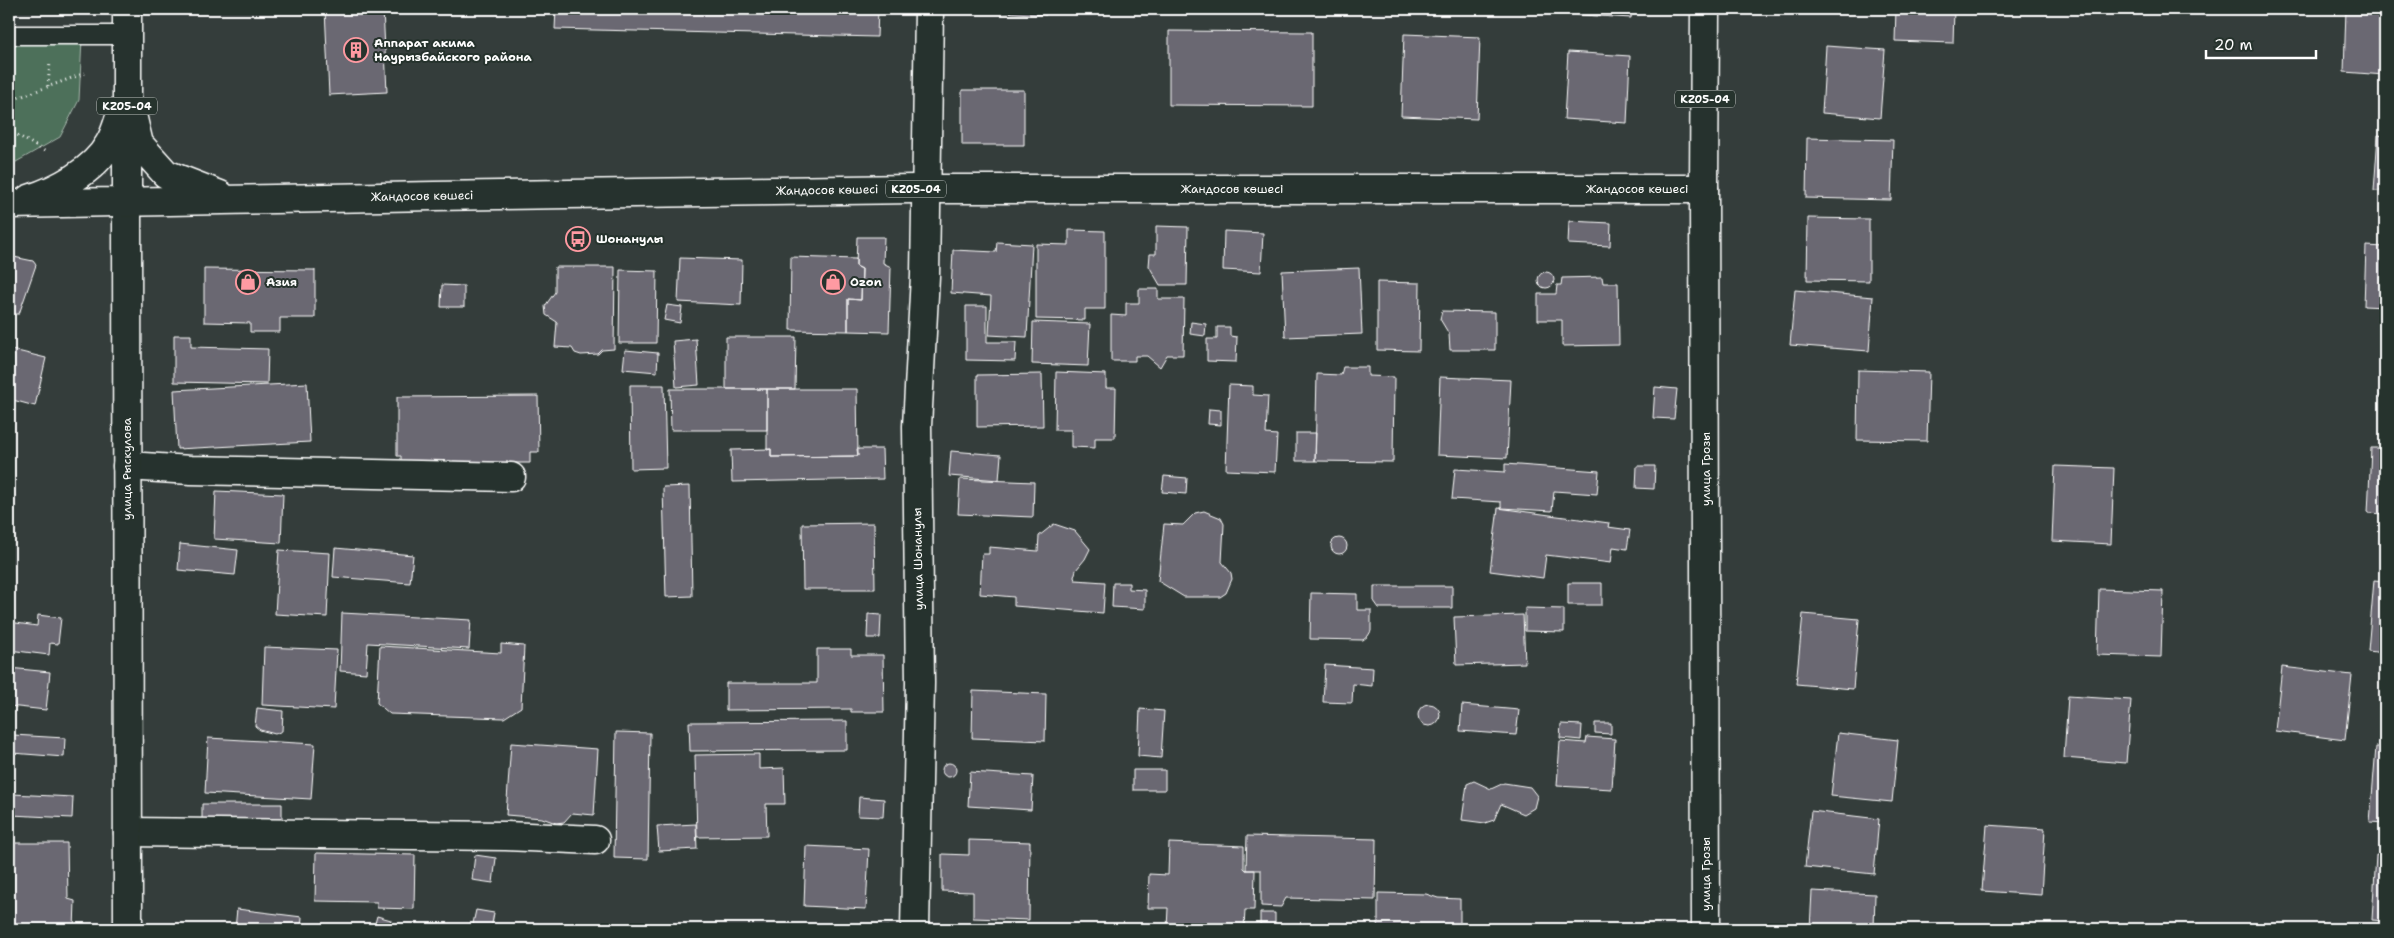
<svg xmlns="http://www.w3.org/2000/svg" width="2394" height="938" font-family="'Shantell Sans',sans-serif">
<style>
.green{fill:#4d6f5a;stroke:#a6b7ac}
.building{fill:#6b6772;stroke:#fff}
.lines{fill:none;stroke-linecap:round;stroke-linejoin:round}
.lane-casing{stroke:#fff;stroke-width:21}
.street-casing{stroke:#fff;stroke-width:31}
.secondary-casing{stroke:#fff;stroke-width:31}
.primary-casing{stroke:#fff;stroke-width:31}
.path{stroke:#fff;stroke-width:3;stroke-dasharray:1 4;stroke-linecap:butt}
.lane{stroke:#26332d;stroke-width:18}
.street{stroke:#26332d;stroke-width:28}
.secondary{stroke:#26332d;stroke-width:28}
.primary{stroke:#26332d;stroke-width:28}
.labels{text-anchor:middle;stroke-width:4;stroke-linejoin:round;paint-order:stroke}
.shield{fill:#26332d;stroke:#bec2c0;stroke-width:1}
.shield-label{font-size:11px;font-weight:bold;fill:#fff}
.poi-label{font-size:12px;font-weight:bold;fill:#fff;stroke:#26332d;text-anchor:start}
.street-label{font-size:12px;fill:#fff;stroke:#26332d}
</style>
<rect width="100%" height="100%" fill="#343d3b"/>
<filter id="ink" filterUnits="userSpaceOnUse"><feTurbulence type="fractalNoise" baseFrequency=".02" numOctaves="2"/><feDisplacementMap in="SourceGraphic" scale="10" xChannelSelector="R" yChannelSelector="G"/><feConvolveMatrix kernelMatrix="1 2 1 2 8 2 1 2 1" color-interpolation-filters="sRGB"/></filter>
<g filter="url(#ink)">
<path class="green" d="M82 39 79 100 60 137 9 166V41Z"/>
<path class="building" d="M9 9H12V27H9Z
M325 9H383L387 92 329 95Z
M556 9H878L877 37 555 29Z
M986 9H1046V15L986 11Z
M1566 9H1632L1631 18 1566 14Z
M1896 9H1954L1953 43 1895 41Z
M2346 9H2385V75L2344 72Z
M1169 31 1312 32V106L1169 105Z
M1404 34 1480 37 1477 119 1401 116Z
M1826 46 1885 50 1880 118 1822 113Z
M1568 52 1630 56 1627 123 1564 119Z
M962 90H1024V145H962Z
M2378 135 2385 136V191H2374Z
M1807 138 1893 140 1891 200 1806 198Z
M1808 218 1869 219V281L1807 280Z
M1569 221 1611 223 1610 246 1568 244Z
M1156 226 1188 227 1187 285H1160L1149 266 1150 254H1156Z
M1069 230 1105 231V309H1085V320L1036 319V244L1069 245Z
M1224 231 1263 233 1261 272 1223 270Z
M857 237H884L883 263 891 267 889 332 848 331V299L861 300 862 269 856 266Z
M997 242 1032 244 1027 337 989 335 991 296 951 293 953 250 996 252Z
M2366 246 2385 247V307L2364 306Z
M9 256 33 261 36 265 19 314H9Z
M791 257 856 259V266L862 269 861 300 848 299V331L790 330Z
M680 258 742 260 741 305 678 302Z
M555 267H615L614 349 602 350 598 354 581 355 575 353 572 348 555 347 557 322 546 315 545 306 555 292Z
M1359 268 1362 334 1285 337 1282 271Z
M204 269 315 270V318H280V332H250V323L204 322Z
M620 270 657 271 656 343H619Z
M1538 280a8 8 0 1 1 16 0a8 8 0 1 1-16 0Z
M1602 277 1603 283H1618L1619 345 1562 346V320H1538V294H1556L1557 285H1561L1562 278Z
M1377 282 1420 283 1419 351 1377 350Z
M442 285 464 286V307H441Z
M1139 289H1158V299H1184L1183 355H1167L1160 367 1147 356H1135V361H1111V315L1126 316V303H1139Z
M1795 290 1873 297 1869 351 1790 345Z
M667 305 682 307 680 323 664 320Z
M966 306H987V342H1016L1015 361 966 360Z
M1442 311 1495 312V350H1450L1449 334 1440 319Z
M1033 322 1090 324 1088 366 1032 364Z
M1191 322 1206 324 1205 336 1190 334Z
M1217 327H1230V336L1237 337 1236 362 1207 361V339H1217Z
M174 335H191V347L268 349 267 384 174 382Z
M726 337H796L795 389H726Z
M696 339 699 385 676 387 673 341Z
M2385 342V397H2380Z
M9 349 46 358 35 406 9 399Z
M625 350 658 353 657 372 623 369Z
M1343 367H1368V376L1394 377 1393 462 1315 461 1317 374 1341 375Z
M1858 370 1929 372 1927 441 1857 440Z
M1056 372 1106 374V388H1116L1115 438H1095V448L1071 447V430H1055Z
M1042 374 1043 426 977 427V375Z
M1440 377 1511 380 1507 458 1437 455Z
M307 383 310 442 177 449 174 390Z
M630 385H664L666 468 631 469Z
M1229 385 1253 386V395L1268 396 1266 434 1277 435 1275 472 1226 470Z
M1655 387 1677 389 1674 419 1653 418Z
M670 389H767V430H671Z
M767 389H857L858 456 771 457V449L767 450Z
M538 396 539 452H530V463H470L401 469V456H397V397Z
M1209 409 1221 410V425L1208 424Z
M1296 433H1316L1315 461H1296Z
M2371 448H2385V514L2368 513Z
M771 449V457L858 456 857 449H882L883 479 732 482 731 450Z
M951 451 1001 455 999 480 949 476Z
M1505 464 1599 471 1597 494 1554 491 1552 511 1501 508V502L1452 499 1455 469 1505 472Z
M1637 466H1655L1654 489 1636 488Z
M2055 466 2114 468 2111 544 2052 541Z
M1164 476 1187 478 1186 494 1162 492Z
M960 479 1034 482 1033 517 958 514Z
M690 486 692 596 666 597 663 487Z
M216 491 283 494 281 543 214 539Z
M1498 508 1609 523 1608 527 1630 530 1627 549 1613 547 1611 563 1546 555 1543 578 1490 571Z
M1204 511 1221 518 1224 524 1222 562 1231 573 1232 579 1226 593 1220 597H1184L1158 581 1164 524 1183 525 1195 513Z
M874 523 875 589H803L802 524Z
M1054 524 1075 531 1090 549 1085 559 1076 570 1074 577 1075 580 1105 582 1103 613 1014 606V597L980 594 982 554H989V547L1038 551 1039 536Z
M1331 546a8 8 0 1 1 16 0a8 8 0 1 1-16 0Z
M180 544 238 550 235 575 178 570Z
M335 548 413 555 410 583 333 577Z
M279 550 330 553 327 617 275 614Z
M2374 580 2385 581V653L2368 651Z
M1113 583H1129V589L1145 590V609L1112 607Z
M1568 583H1602V605H1568Z
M1374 586H1452V608H1379L1374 601Z
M2099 589 2163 591 2161 657 2097 655Z
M1311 593 1357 594V610H1371V631L1368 636 1363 640 1310 639Z
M1525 608 1564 609V632L1525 631Z
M342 613 471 620 469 649 368 643 366 673 340 671Z
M868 614 881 615 880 638H867Z
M1803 614 1859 619 1853 689 1796 684Z
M38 615 61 618 58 644 50 643 49 655 9 650V622L37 626Z
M1523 615 1525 663 1456 665 1454 617Z
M501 644 524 646 521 707 504 718 390 714 377 703 380 646 501 653Z
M264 647 337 650 334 709 262 705Z
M817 649H851V655H883L884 712H851V709L726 710V683H817Z
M1325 665 1373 668 1372 686 1353 684 1352 703 1323 702Z
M2282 667 2352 675 2345 740 2275 731Z
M9 668 50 672 46 710 9 706Z
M973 691 1046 694 1045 741 972 738Z
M2068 696 2131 700 2126 763 2064 758Z
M1418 715a11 11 0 1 1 22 0a11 11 0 1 1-22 0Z
M1462 705 1519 710 1516 735 1460 731Z
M257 708 283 711 282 731 275 734 260 730 255 726Z
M1140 709 1164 711 1161 758 1138 756Z
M847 721V750L690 751 689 722Z
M1595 723H1611V734L1595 733Z
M1561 724 1582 725 1581 740 1560 738Z
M616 732 650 733 648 859 614 858Z
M1838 733 1898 740 1892 802 1831 796Z
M13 735 65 738 64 757 12 753Z
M1587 737 1615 739 1612 789 1557 786 1560 741 1586 743Z
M208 738 315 744 311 799 205 793Z
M511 743 598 749 594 815 572 813 564 822 556 823 542 818 506 815Z
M2376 747H2385V823L2370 822Z
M759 754V769L784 768 785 804H766L767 836 697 837 695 755Z
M942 770a7 7 0 1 1 14 0a7 7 0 1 1-14 0Z
M1133 770H1165V790H1133Z
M970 772 1033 776 1031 810 968 806Z
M1474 781 1491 789 1504 783 1530 787 1537 796 1534 808 1524 814 1501 804 1494 820 1485 823 1462 820 1467 784Z
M12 794 73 797 72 818 11 815Z
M859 797 884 799 883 817 858 816Z
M202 804H282V824H202Z
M1811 811 1879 819 1874 874 1805 867Z
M696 824 697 849 659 851 657 826Z
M1987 825 2045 829 2041 895 1982 891Z
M1247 836 1376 839 1375 900 1286 898 1281 907 1261 906V870H1246Z
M969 840 1030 842 1029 920 973 918V892L942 891V854L969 855Z
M9 843H67L68 899 75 901 74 929H9Z
M1169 843 1244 846V868L1246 870H1255L1254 910H1245L1244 929H1167L1168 908H1148L1149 874 1168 875Z
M806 846 869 849 866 909 804 906Z
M316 853 415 855 414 909 377 908V902L315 901Z
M475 855 496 858 493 883 472 880Z
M2376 855 2385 856V921L2372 920Z
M1812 891 1875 894 1874 929H1810Z
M1378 893 1426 894 1438 898 1460 899V929H1378Z
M237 909 302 917 301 929H235Z
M476 910 494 913 491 929 472 928Z
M1260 913H1275V929H1260Z
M377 916 391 920 388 929 374 927Z
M888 927V929H872V928Z"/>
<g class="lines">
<defs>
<path id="lane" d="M9 35H127"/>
<path id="street" d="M127 466 191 470 511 477
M128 832 506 836 595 840
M915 929 920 683 917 426 925 276 929 9"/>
<path id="secondary" d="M1704 189 1706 929
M127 203 128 929"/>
<path id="primary" d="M133 119 139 144 166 174 220 195
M29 199C57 190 94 171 109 144 115 135 118 122 122 111
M127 203V9
M9 204 434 196 914 189H1704L1705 9"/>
</defs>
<use href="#lane" class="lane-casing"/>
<use href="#street" class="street-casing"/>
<use href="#secondary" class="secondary-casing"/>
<use href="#primary" class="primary-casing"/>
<path class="path" d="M48 86 50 62
M9 101 88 72
M9 130 46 152"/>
<use href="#lane" class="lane"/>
<use href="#street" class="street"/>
<use href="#secondary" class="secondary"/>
<use href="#primary" class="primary"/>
</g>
</g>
<defs>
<symbol id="building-ring" viewBox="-11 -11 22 22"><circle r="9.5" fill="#26332d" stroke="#ff9aa2" stroke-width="1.5"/><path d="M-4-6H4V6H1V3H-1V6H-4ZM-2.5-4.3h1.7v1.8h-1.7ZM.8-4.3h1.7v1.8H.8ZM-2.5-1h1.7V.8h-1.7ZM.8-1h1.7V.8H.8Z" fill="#ff9aa2"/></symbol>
<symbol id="bus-ring" viewBox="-11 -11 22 22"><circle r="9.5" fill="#26332d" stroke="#ff9aa2" stroke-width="1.5"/><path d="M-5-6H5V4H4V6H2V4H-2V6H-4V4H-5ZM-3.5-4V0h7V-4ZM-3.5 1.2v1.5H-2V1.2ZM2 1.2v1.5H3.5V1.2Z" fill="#ff9aa2"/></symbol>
<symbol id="shop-ring" viewBox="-11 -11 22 22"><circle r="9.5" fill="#26332d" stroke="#ff9aa2" stroke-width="1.5"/><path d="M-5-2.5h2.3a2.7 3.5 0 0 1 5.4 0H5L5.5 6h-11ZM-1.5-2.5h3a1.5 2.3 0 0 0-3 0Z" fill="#ff9aa2"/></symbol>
</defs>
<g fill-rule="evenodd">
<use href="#building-ring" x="342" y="36" width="28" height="28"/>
<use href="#bus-ring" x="564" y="225" width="28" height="28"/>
<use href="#shop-ring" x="234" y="268" width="28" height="28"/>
<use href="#shop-ring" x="819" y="268" width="28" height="28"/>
</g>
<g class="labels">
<g class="shield">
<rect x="1675" y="90.5" width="60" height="17" rx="4"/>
<rect x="97" y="97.5" width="60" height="17" rx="4"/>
<rect x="886" y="180.5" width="60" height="17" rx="4"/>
</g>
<g class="shield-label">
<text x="1705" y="103">KZ05-04</text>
<text x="127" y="110">KZ05-04</text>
<text x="916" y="193">KZ05-04</text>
</g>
<g class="poi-label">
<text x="374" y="47">Аппарат акима<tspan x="374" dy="14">Наурызбайского района</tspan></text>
<text x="596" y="243">Шонанулы</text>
<text x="266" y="286">Азия</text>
<text x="850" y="286">Ozon</text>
</g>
<g class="street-label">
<text x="1232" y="193">Жандосов көшесі</text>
<text x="1637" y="193">Жандосов көшесі</text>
<text transform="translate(827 190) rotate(-1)" y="4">Жандосов көшесі</text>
<text transform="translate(422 196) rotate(-1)" y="4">Жандосов көшесі</text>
<text transform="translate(127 469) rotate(-90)" y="4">улица Рыскулова</text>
<text transform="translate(1706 469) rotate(-90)" y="4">улица Грозы</text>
<text transform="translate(918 559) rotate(-91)" y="4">улица Шонанулы</text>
<text transform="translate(1706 874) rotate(-90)" y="4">улица Грозы</text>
</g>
</g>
<rect width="2394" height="938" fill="none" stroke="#26332d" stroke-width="30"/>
<rect x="15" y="15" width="2364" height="908" fill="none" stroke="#fff" stroke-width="2" filter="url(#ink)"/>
<path d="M2206 50v8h110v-8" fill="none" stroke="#ffffff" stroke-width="2.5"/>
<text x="2214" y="50" font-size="15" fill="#ffffff" stroke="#26332d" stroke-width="4" paint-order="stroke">20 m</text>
</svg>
